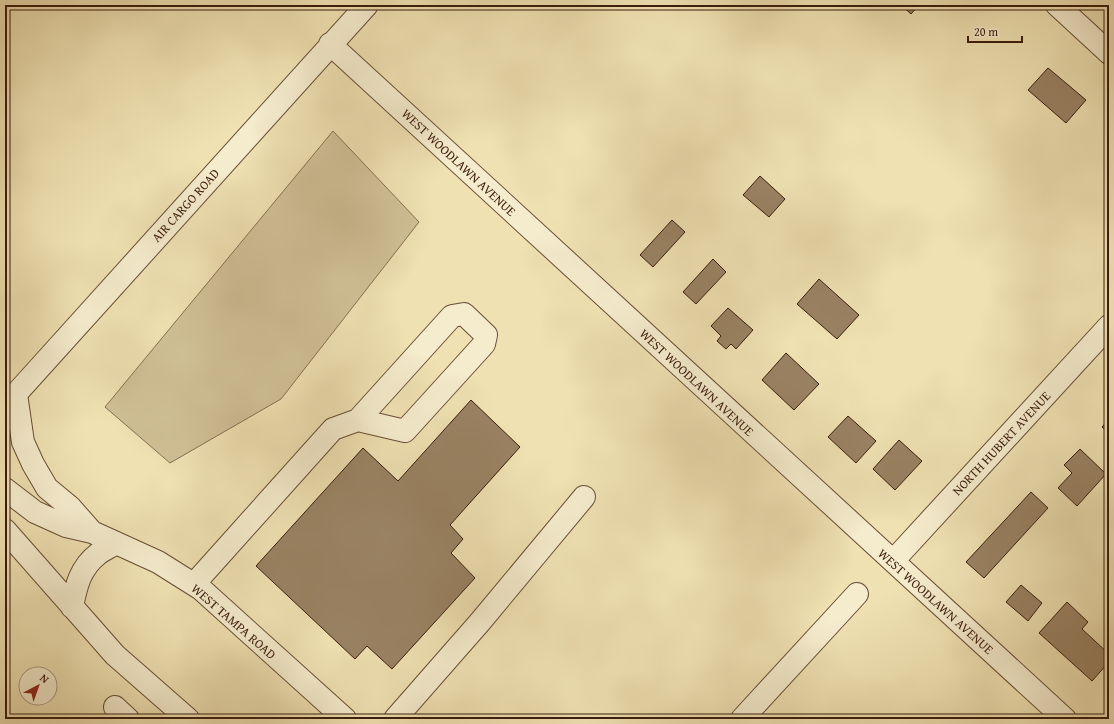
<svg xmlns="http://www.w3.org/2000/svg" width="1114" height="724" font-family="'Gentium Book Plus',serif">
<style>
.green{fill:#d0c096;stroke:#866e52}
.building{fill:#998263;stroke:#3b1c0d}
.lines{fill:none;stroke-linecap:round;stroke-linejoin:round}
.minor-casing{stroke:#684d36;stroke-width:24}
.minor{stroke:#f5eccd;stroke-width:22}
.labels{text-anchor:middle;stroke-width:3;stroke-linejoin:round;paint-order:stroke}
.street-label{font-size:13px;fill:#3b1c0d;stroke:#f5eccd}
</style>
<rect width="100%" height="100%" fill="#efe1b2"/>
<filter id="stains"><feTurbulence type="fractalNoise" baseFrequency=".005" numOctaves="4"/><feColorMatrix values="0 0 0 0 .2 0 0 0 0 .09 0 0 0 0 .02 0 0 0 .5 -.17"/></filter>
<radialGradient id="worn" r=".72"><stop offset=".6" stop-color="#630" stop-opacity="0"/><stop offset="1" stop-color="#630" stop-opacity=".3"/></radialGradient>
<path class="green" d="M333 131 419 222 281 399 170 463 105 407Z"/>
<path class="building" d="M5 5H11L5 11Z
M901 5H919L911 14Z
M1048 68 1086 100 1066 123 1028 90Z
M760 176 785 199 769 217 743 195Z
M672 220 685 232 653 267 640 255Z
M713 259 726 272 696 304 683 292Z
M819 279 859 315 837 339 797 304Z
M728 308 753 330 736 349 731 344 726 349 717 341 721 336 711 326Z
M786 353 819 384 794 410 762 380Z
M471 400 520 447 450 525 463 539 451 553 475 578 392 669 367 646 355 659 256 566 363 448 398 481Z
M848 416 876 441 856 463 828 437Z
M1109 419V433L1102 427Z
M899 440 922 461 895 490 873 469Z
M1080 449 1106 474 1077 506 1058 488 1072 473 1064 465Z
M1031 492 1048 508 984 578 966 562Z
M1021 585 1042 603 1028 621 1006 602Z
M1067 602 1088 622 1082 629 1109 654V662L1092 681 1039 633Z
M920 714 926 719H916Z"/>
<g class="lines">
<defs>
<path id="minor" d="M1057 5 1109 53
M330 44 1065 719
M16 394 23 442 33 464 47 488 70 507 92 532
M5 406 367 5
M5 489 35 512 66 526 92 532 158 562 201 589 345 719
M5 530 115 655 188 719
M893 561 1109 326
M194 584 333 429 358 420 405 431 484 344 486 335 464 314 452 316 358 420
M72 607C76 586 80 568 98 554 103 550 110 547 116 543
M115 707 128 719
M395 719 480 622 584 497
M742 719 857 594"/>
</defs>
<use href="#minor" class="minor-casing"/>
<use href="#minor" class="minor"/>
</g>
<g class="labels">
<g class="street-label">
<text transform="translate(459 162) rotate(43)" y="5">WEST WOODLAWN AVENUE</text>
<text transform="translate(185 205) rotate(-48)" y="5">AIR CARGO ROAD</text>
<text transform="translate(697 382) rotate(43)" y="5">WEST WOODLAWN AVENUE</text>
<text transform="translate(1001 443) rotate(-47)" y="5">NORTH HUBERT AVENUE</text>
<text transform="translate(936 601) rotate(42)" y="5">WEST WOODLAWN AVENUE</text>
<text transform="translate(234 621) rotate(41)" y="5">WEST TAMPA ROAD</text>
</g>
</g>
<rect width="1114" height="724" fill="none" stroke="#efe1b2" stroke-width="20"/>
<rect x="6" y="6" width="1102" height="712" fill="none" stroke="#3b1c0d" stroke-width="2"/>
<rect x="10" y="10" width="1094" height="704" fill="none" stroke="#3b1c0d"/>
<g transform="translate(38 686) rotate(41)"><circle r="19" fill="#f5eccd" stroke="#ab9980"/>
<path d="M0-3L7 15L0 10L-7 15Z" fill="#8f2418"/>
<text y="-6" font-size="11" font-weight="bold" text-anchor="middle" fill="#3b1c0d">N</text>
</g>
<path d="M968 36v6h54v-6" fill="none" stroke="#3b1c0d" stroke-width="2"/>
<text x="974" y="36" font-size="12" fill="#3b1c0d" stroke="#f5eccd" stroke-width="3" paint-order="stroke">20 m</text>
<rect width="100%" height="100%" filter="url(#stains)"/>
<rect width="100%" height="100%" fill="url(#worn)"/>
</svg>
